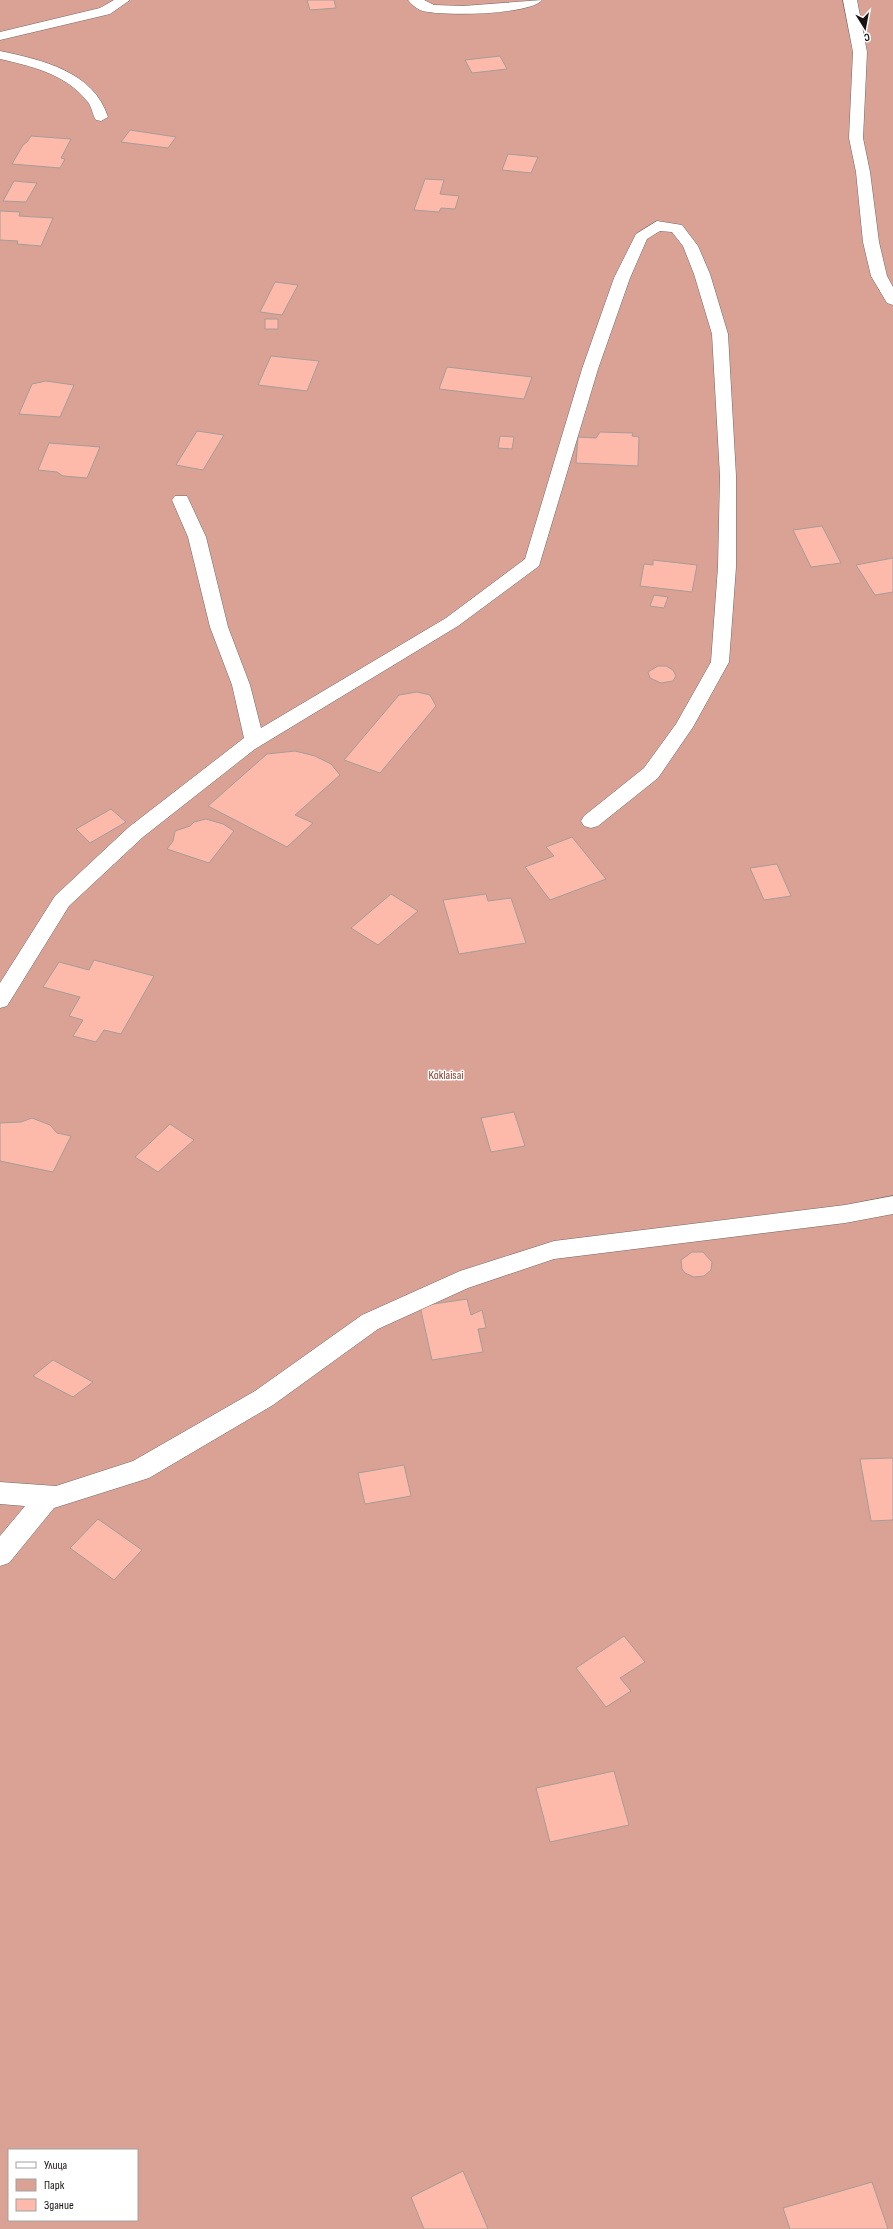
<svg xmlns="http://www.w3.org/2000/svg" width="893" height="2229" font-family="'Sofia Sans Condensed',sans-serif">
<style>
.green{fill:#d9a295;fill-rule:evenodd}
.building{fill:#fdbaab;stroke:#a69c99}
.lines{fill:none;stroke-linecap:round;stroke-linejoin:round}
.service-casing{stroke:#726866;stroke-width:1}
.minor-casing{stroke:#726866;stroke-width:1}
.service{fill:#fff;fill-rule:evenodd}
.minor{fill:#fff;fill-rule:evenodd}
.labels{text-anchor:middle;stroke-width:3;stroke-linejoin:round;paint-order:stroke}
.park-label{font-size:12px;fill:#873929;stroke:#fff}
</style>
<rect width="100%" height="100%" fill="#ede1df"/>
<path class="green" d="M0 0H893V2229H0ZM9 2150H137V2220H9Z"/>
<path class="building" d="M307 0H334L336 8 310 10Z
M500 56 507 69 472 73 465 60Z
M130 130 176 137 168 148 121 142Z
M31 136 71 139 61 158 65 159 60 168 12 164 23 145 27 142Z
M508 154 538 157 531 173 502 170Z
M425 179 444 180 440 194 459 196 455 209 441 208 439 212 414 210Z
M14 181 37 183 26 202 3 201Z
M0 211 20 212 19 216 53 218 41 246 17 244 18 241 0 240Z
M275 282 298 285 282 315 260 312Z
M265 319H278V329H265Z
M271 356 319 361 307 391 258 385Z
M447 367 532 377 524 399 439 389Z
M46 381 74 385 60 417 19 414 32 384Z
M197 431 224 435 203 470 176 465Z
M600 432 633 433 632 436 639 437 638 466 576 463 578 437 596 438Z
M500 436 514 437 512 449 498 448Z
M49 443 100 447 87 478 63 476 57 472 38 470Z
M822 526 841 563 811 567 793 530Z
M893 558V592L875 595 856 565Z
M653 560 697 565 692 592 640 586 644 564 653 565Z
M654 595 668 597 664 608 650 606Z
M658 666H666L673 670 676 676 673 681 661 683 650 678 648 672Z
M417 692 430 695 436 706 380 773 344 760 399 695Z
M295 751 315 756 331 764 340 775 295 815 313 823 287 847 208 806 267 754Z
M111 809 126 822 90 843 76 829Z
M206 819 223 824 234 831 209 863 167 849 173 841 175 831 190 826 194 822Z
M572 837 606 879 550 900 525 867 554 856 546 847Z
M777 864 791 896 764 900 750 868Z
M391 894 418 911 378 945 351 928Z
M486 894 488 901 511 898 526 943 459 954 443 900Z
M94 960 154 976 121 1034 104 1030 96 1042 73 1036 83 1020 69 1016 80 997 43 987 59 962 89 970Z
M514 1112 525 1146 491 1152 481 1118Z
M32 1118 50 1125 57 1133 71 1136 53 1172 0 1161V1123L21 1122Z
M170 1124 194 1140 158 1172 135 1157Z
M692 1252H703L712 1262 711 1270 704 1276 694 1277 685 1273 682 1269 681 1260Z
M467 1299 471 1315 482 1310 486 1328 478 1329 483 1352 432 1360 420 1306Z
M53 1360 93 1382 73 1397 33 1376Z
M893 1458V1520L871 1521 860 1459Z
M404 1465 411 1496 365 1504 358 1473Z
M98 1519 142 1550 114 1580 70 1548Z
M624 1636 645 1662 620 1678 631 1691 606 1707 576 1668Z
M614 1771 629 1825 550 1842 536 1788Z
M463 2171 488 2229H424L411 2197Z
M872 2182 888 2229H790L783 2208Z"/>
<g class="lines">
<defs>
<path id="service" d="M408 0H424L434 5 463 6 542 0C531 15 437 17 420 10 416 8 411 4 408 0Z
M0 51C42 60 93 71 108 117L101 121 96 120C92 114 92 106 87 101 66 74 31 66 0 59Z
M657 221 682 225 698 246 710 274 728 334 736 476V567L729 662 693 727 658 778 598 826 591 828 584 826 581 821 584 816 644 768 676 724 711 662 718 567 720 476 712 334 694 274 683 246 672 232 660 231 647 239 630 278 598 369 539 566 458 626 255 749 143 837 69 906 7 1006 0 1008V983L55 896 129 827 244 738 232 685 210 627 188 537 172 500 175 496H187L206 537 228 627 250 685 261 728 446 618 525 559 582 369 614 278 636 234Z"/>
<path id="minor" d="M114 0H130L110 14 0 40V32L100 8Z
M843 0H857L867 52 863 138 870 172 879 242 887 276 893 287V305L887 303 871 276 863 242 856 172 849 138 853 52Z
M893 1196V1214L845 1223 554 1259 468 1288 378 1329 273 1405 149 1478 54 1508 9 1563 0 1566V1536L25 1506 0 1504V1482L56 1486 133 1461 255 1391 362 1315 460 1271 554 1241 845 1205Z"/>
</defs>
<use href="#service" class="service-casing"/>
<use href="#minor" class="minor-casing"/>
<use href="#service" class="service"/>
<use href="#minor" class="minor"/>
</g>
<g class="labels">
<g class="park-label">
<text x="446" y="1079">Koklaisai</text>
</g>
</g>
<rect x="8" y="2149" width="130" height="72" fill="#ffffff" stroke="#a2a1a0"/>
<rect x="16" y="2162" width="20" height="6" fill="#ffffff" stroke="#a2a1a0"/>
<text x="44" y="2169" font-size="12" fill="#171312">Улица</text>
<rect x="16" y="2179" width="20" height="12" fill="#d9a295" stroke="#a2a1a0"/>
<text x="44" y="2189" font-size="12" fill="#171312">Парк</text>
<rect x="16" y="2199" width="20" height="12" fill="#fdbaab" stroke="#a2a1a0"/>
<text x="44" y="2209" font-size="12" fill="#171312">Здание</text>
<g transform="translate(865 28) rotate(169)" stroke="#ffffff" stroke-width="3" paint-order="stroke">
<path d="M0-3L7 15L0 10L-7 15Z" fill="#171312"/>
<text y="-6" font-size="11" font-weight="bold" text-anchor="middle" fill="#171312">С</text>
</g>
</svg>
